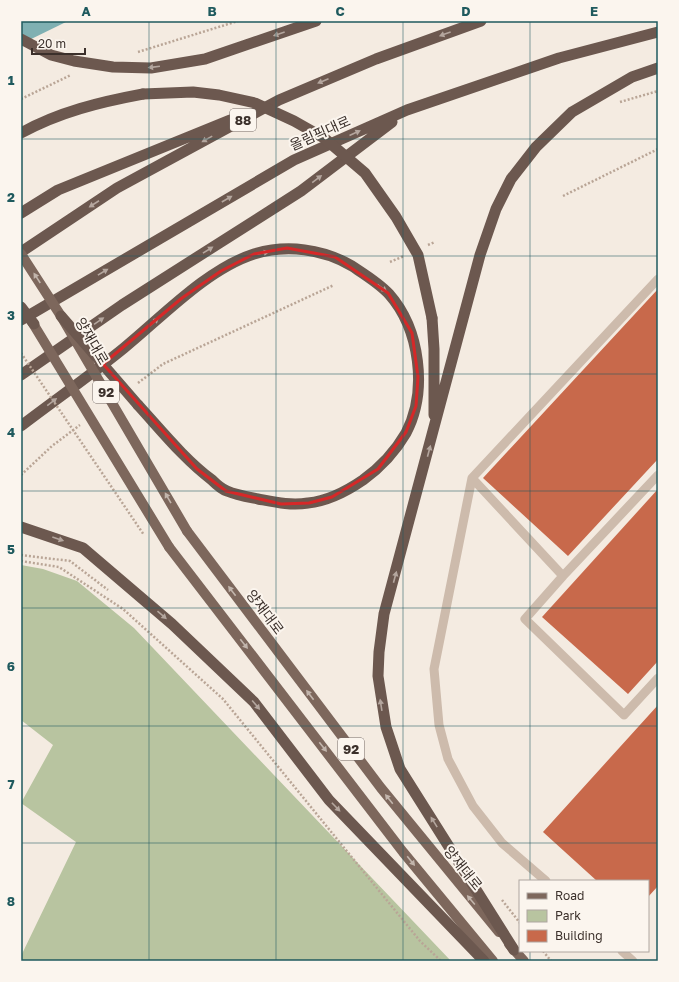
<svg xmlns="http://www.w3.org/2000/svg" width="679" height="982" font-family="'Golos Text','Noto Sans KR',sans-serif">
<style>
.green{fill:#b8c4a0}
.water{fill:#7fb0b2}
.building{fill:#c8694b}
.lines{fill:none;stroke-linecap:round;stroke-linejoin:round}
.path{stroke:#b9a596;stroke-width:2.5;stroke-dasharray:2 2;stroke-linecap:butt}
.service{stroke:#cdbbac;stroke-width:9}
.primary{stroke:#7d675c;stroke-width:10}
.trunk{stroke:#6c584f;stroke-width:11}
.path-bridge{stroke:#b9a596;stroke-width:2.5;stroke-dasharray:2 2;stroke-linecap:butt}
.primary-bridge{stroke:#7d675c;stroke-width:10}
.trunk-bridge{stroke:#6c584f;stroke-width:11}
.oneway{fill:#b4a69e}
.oneway2{fill:#c2b5ac}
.marked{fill:none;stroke:#d62828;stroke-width:3;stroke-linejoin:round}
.grid{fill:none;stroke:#1f5a5e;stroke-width:1;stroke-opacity:0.55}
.labels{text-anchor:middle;stroke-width:4;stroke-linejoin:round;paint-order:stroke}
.shield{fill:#fbf5ee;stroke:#756b66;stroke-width:1}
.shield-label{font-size:13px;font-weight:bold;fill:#3b302b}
.street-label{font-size:14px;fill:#3b302b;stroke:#fbf5ee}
.neatline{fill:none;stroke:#1f5a5e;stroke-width:1.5}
.grid-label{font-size:13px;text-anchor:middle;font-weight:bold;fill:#1f5a5e}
</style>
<rect width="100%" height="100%" fill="#f4ebe1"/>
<path class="green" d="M21 565 43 569 77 581 134 628 451 961H21V956L76 842 21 803 53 745 21 720Z"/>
<path class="water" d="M21 21H68L21 44Z"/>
<path class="building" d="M658 289V459L568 556 483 478Z
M658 489V661L628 694 542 617Z
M658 705V886L648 897V881H597L543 832Z"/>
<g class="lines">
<path class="path" d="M138 52 238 21
M21 99 71 75
M620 102 658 91
M563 196 658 149
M428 245 435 242
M390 262 404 256
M138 383 163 364 334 285
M21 475 52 446 80 425
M21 555 70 561 108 590
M21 561 59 567 123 609 223 699 420 941 441 961
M502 900 520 923
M543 951 551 961"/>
<path class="service" d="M472 478 563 576 525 619 624 715 658 678
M563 576 658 475
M546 881 502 843 473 806 448 759 439 725 434 669 472 478 658 279
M622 951 633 961"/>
<path class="primary" d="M187 531 381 788 499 932
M169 547 403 852 493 961
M509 944 524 961"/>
<path class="trunk" d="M21 133C59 112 100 102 143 94
M21 213 58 190 230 120
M21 252 117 188 279 100 376 59 481 21
M432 318 434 349V415
M21 320 294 160 407 110 559 58 658 32
M21 375 122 305 301 191 392 122
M21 426C55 400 91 375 124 348 162 317 207 269 254 254 287 244 323 249 352 266 364 274 379 283 389 294 420 329 428 391 406 433 395 452 381 467 363 480 347 491 328 501 308 503 291 506 274 502 258 499 248 497 236 495 227 491 221 489 216 484 212 480 184 459 161 430 138 405
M21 527 83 548 172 624 254 702 329 800 484 961
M514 950 400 769 386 727 378 676 379 652 384 614 480 255 496 209 511 179 536 147 572 112 632 77 658 68"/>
<path class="path-bridge" d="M21 353 144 535"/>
<path class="primary-bridge" d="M21 254 61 316 187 531
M29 317 169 547"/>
<path class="trunk-bridge" d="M21 39 51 55 74 61 113 67 151 68 205 59 316 21
M143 94 193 92 219 95 255 103 294 121 324 138 365 173 396 217 418 255 432 318
M21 307 34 324
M61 316 138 405"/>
</g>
<defs><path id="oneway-solid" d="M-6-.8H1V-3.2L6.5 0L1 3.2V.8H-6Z"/></defs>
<g class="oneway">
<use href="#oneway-solid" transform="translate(279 34) rotate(161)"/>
<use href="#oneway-solid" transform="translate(445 34) rotate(160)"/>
<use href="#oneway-solid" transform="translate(154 67) rotate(173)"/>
<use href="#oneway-solid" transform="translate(323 81) rotate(157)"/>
<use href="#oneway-solid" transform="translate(355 133) rotate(-24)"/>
<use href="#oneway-solid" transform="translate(207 139) rotate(151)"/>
<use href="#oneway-solid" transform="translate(317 179) rotate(-37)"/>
<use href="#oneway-solid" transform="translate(227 199) rotate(-30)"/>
<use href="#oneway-solid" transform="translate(94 204) rotate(147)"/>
<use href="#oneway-solid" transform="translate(208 250) rotate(-32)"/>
<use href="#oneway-solid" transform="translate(263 253) rotate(-10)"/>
<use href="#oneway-solid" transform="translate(103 272) rotate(-31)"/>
<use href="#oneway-solid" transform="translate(382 288) rotate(38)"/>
<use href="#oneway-solid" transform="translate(99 321) rotate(-34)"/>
<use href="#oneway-solid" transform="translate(154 322) rotate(-41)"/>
<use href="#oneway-solid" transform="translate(52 402) rotate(-37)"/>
<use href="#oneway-solid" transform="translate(429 451) rotate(-75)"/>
<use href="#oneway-solid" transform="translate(58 539) rotate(19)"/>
<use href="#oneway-solid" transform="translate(395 577) rotate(-75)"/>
<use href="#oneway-solid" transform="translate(162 615) rotate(41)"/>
<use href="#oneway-solid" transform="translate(256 705) rotate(50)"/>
<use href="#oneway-solid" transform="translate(381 705) rotate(-99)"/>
<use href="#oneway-solid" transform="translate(336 807) rotate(46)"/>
<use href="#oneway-solid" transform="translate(434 822) rotate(-122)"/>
</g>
<g class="oneway2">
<use href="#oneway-solid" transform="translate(37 278) rotate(-123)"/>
<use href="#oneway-solid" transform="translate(168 498) rotate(-120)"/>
<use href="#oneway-solid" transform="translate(232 591) rotate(-127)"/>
<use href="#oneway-solid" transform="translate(244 644) rotate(52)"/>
<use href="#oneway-solid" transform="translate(310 695) rotate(-127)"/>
<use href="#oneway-solid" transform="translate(323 747) rotate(52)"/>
<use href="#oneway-solid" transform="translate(389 799) rotate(-129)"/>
<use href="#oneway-solid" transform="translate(411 861) rotate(51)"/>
<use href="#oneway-solid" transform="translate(471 900) rotate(-130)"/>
</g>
<path class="marked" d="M287 248 335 257 388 293 412 333 418 377 416 406 406 432 378 469 332 497 309 503 281 504 226 491 197 469 103 364 182 298 221 271 254 254Z"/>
<path class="grid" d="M149 21V961M276 21V961M403 21V961M530 21V881M21 139H658M21 256H658M21 374H658M21 491H658M21 608H658M21 726H658M21 843H658M530 951V961"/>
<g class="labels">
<g class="shield">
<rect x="230" y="109" width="26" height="22" rx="3"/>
<rect x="93" y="381" width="26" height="22" rx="3"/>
<rect x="338" y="738" width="26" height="22" rx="3"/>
</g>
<g class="shield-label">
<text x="243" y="125">88</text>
<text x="106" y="397">92</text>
<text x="351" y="754">92</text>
</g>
<g class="street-label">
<text transform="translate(320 133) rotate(-24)" y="5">올림픽대로</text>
<text transform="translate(92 341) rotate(60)" y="5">양재대로</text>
<text transform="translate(265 612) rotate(53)" y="5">양재대로</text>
<text transform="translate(463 868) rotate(51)" y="5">양재대로</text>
</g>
</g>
<rect width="679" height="982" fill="none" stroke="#fbf5ee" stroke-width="44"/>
<rect x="519" y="880" width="130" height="72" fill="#fbf5ee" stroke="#aea6a0"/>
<rect x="527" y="893" width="20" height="6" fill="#7d675c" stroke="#aea6a0"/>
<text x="555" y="900" font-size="12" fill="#3b302b">Road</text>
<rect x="527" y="910" width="20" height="12" fill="#b8c4a0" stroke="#aea6a0"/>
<text x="555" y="920" font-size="12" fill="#3b302b">Park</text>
<rect x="527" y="930" width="20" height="12" fill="#c8694b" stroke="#aea6a0"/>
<text x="555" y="940" font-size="12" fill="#3b302b">Building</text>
<path d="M32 48v6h53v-6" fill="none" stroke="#3b302b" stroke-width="2"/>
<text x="38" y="48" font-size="12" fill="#3b302b" stroke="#fbf5ee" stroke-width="3" paint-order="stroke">20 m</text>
<rect x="22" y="22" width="635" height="938" class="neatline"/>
<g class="grid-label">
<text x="86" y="16">A</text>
<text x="212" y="16">B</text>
<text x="340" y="16">C</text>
<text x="466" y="16">D</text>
<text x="594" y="16">E</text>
<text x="11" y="85">1</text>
<text x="11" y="202">2</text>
<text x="11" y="320">3</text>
<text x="11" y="437">4</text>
<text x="11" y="554">5</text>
<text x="11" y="671">6</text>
<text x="11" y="789">7</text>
<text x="11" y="906">8</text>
</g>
</svg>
